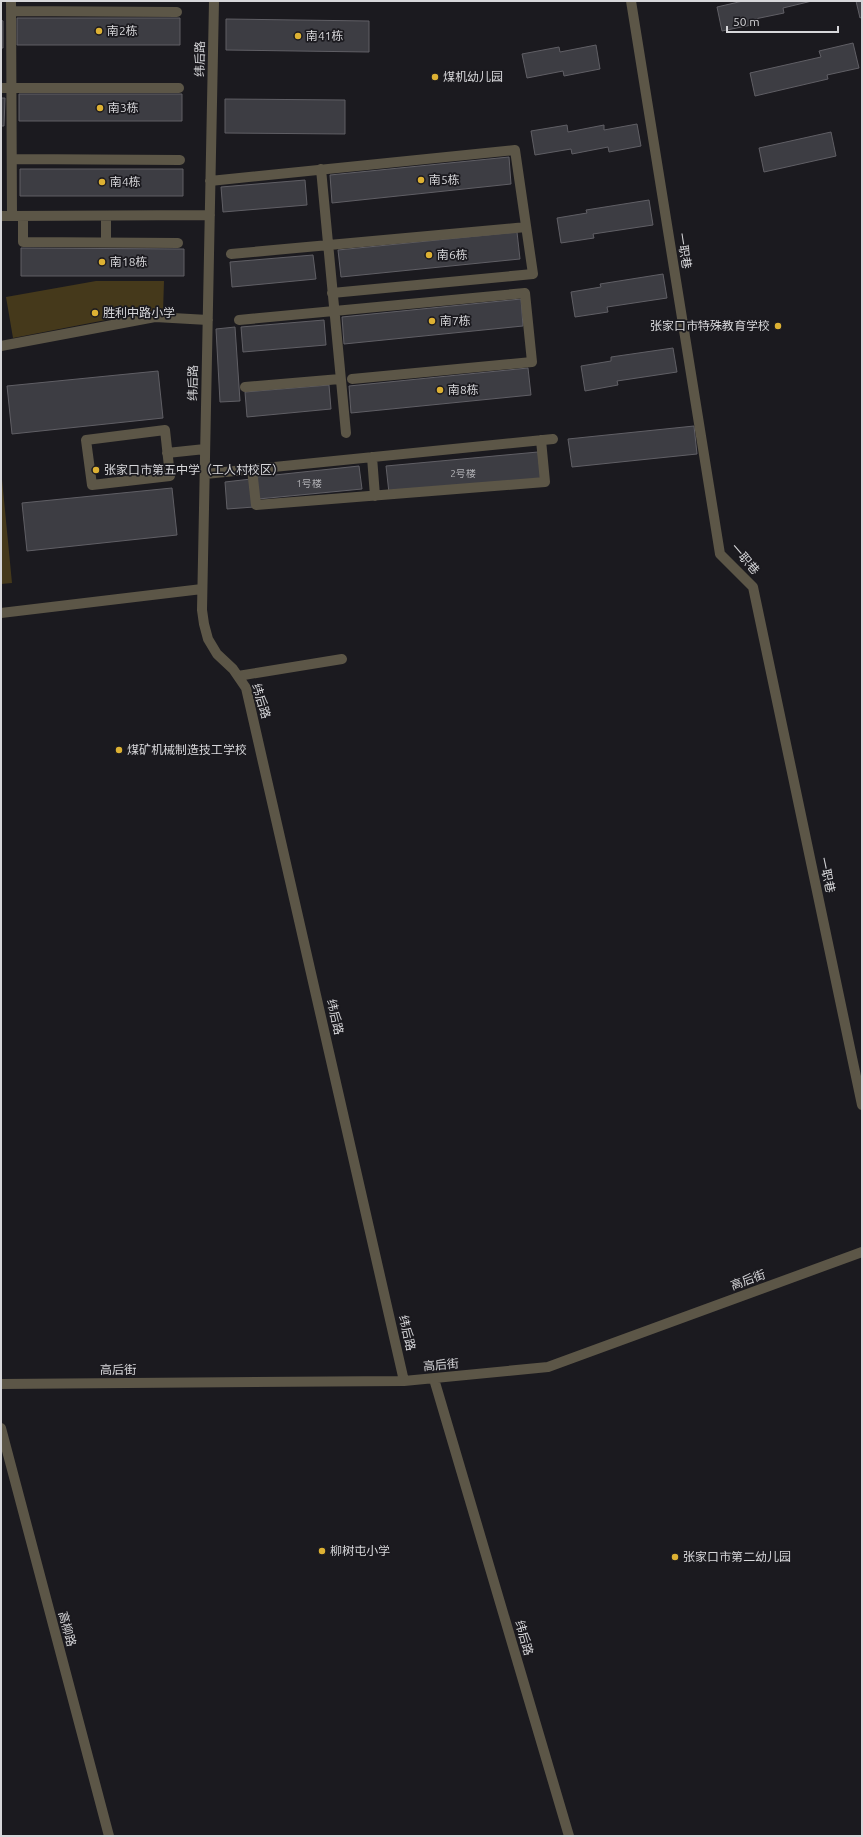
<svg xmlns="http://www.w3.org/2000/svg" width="863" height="1837" font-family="Ubuntu,'Noto Sans SC',sans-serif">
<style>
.green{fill:#45391b}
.building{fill:#3d3d43;stroke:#605f65}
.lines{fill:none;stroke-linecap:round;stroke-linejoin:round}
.minor{stroke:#5c5647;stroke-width:10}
.poi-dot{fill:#ddb133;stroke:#1b1a1f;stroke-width:1.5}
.labels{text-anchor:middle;stroke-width:3.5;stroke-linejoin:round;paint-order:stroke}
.number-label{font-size:10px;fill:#b0b0b4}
.poi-label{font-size:12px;fill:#d7d7da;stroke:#1b1a1f;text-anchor:start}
.street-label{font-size:12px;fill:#d7d7da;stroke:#1b1a1f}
</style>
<rect width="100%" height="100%" fill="#1b1a1f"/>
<path class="green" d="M96 281H164L163 312 152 311 13 338 6 297Z
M1 469 12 583 1 584Z"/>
<path class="building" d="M743 1H812L783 8 784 13 755 19 756 24 722 31 717 7Z
M856 1H862V17L860 18Z
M17 18H180V45H17Z
M226 19 369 21V52L226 50Z
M1 20 3 21V48H1Z
M853 43 859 68 827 75 828 79 755 96 750 73 821 57 819 51Z
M596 45 600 69 564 76 563 71 527 78 522 54 559 47 560 52Z
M19 94H182V121H19Z
M1 98H5L4 126H1Z
M225 99 345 100V134L225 133Z
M637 124 641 146 609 152 608 147 572 154 571 149 535 155 531 131 567 125 568 132 604 125V130Z
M831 132 836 156 764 172 759 148Z
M509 157 511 184 332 203 330 175Z
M20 169H183V196H20Z
M305 180 307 205 223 212 221 187Z
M649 200 653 225 593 234 594 238 561 243 557 218 587 213 586 210Z
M517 232 520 259 341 277 338 250Z
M21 248 184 249V276H21Z
M313 255 316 279 232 287 230 262Z
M663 274 667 298 607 307 608 312 575 317 571 292 601 287 600 284Z
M521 299 523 326 344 344 342 317Z
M324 320 326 345 243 352 241 327Z
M235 327 240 401 220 402 216 329Z
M673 348 677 372 617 381 618 385 585 391 581 366 611 361V357Z
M528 368 531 395 351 413 349 386Z
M158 371 163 418 12 434 7 386Z
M329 385 331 409 247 417 245 392Z
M694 426 697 454 572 467 568 439Z
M538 452 541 479 389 493 386 466Z
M359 466 362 489 258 499 256 477Z
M251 479 254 507 227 509 225 482Z
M172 488 177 535 27 551 22 503Z"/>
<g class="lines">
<path class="minor" d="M11 1 12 216 210 215
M214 1 202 610 204 624 208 639 217 654 233 669 246 688 404 1381
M631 1 720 554 753 587 862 1105
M11 11 177 12
M1 88H179
M12 159 180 160
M321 169 346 433
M210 181 515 150 533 274 332 293
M1 216H12
M23 216V242L178 243
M106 216V242
M231 254 526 227
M239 320 525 293 532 362 352 379
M1 346 155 317 208 320
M245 387 340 379
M165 430 170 476 92 485 86 440Z
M167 453 205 449
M372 457 375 496
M252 469 256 505 545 482 541 440
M205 474 553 439
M1 613 202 589
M238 676 342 659
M434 1379 569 1836
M1 1384 404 1381 548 1367 862 1252
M1 1428 109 1836"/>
</g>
<g class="poi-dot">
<circle cx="99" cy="31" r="4"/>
<circle cx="298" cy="36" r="4"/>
<circle cx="435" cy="77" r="4"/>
<circle cx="100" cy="108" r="4"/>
<circle cx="421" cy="180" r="4"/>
<circle cx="102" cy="182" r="4"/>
<circle cx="429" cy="255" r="4"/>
<circle cx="102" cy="262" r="4"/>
<circle cx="95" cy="313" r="4"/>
<circle cx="432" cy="321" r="4"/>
<circle cx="778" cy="326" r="4"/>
<circle cx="440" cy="390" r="4"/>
<circle cx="96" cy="470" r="4"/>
<circle cx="119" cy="750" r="4"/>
<circle cx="322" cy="1551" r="4"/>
<circle cx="675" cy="1557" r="4"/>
</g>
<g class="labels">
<g class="number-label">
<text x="463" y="477">2号楼</text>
<text x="309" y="487">1号楼</text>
</g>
<g class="poi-label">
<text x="107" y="35">南2栋</text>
<text x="306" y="40">南41栋</text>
<text x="443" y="81">煤机幼儿园</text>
<text x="108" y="112">南3栋</text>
<text x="429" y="184">南5栋</text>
<text x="110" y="186">南4栋</text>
<text x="437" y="259">南6栋</text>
<text x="110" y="266">南18栋</text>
<text x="103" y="317">胜利中路小学</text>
<text x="440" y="325">南7栋</text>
<text x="770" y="330" text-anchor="end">张家口市特殊教育学校</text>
<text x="448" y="394">南8栋</text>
<text x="104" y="474">张家口市第五中学（工人村校区）</text>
<text x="127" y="754">煤矿机械制造技工学校</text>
<text x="330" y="1555">柳树屯小学</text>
<text x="683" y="1561">张家口市第二幼儿园</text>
</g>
<g class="street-label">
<text transform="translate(200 59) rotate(-89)" y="4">纬后路</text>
<text transform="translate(684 251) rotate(81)" y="4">一职巷</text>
<text transform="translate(193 383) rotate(-89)" y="4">纬后路</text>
<text transform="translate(745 559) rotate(49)" y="4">一职巷</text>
<text transform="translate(261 701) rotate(73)" y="4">纬后路</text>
<text transform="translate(827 875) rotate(78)" y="4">一职巷</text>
<text transform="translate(335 1017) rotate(77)" y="4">纬后路</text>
<text transform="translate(748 1280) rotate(-20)" y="4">高后街</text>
<text transform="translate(407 1333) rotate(77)" y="4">纬后路</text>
<text transform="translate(441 1365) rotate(-5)" y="4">高后街</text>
<text x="118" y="1374">高后街</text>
<text transform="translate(67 1629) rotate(75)" y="4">高柳路</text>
<text transform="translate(524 1638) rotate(74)" y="4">纬后路</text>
</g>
</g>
<rect width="863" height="1837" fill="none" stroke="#d7d7da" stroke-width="4"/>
<path d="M727 26v6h111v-6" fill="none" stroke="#d7d7da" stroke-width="2"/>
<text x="733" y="26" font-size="12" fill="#d7d7da" stroke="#1b1a1f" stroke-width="3" paint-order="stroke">50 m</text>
</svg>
